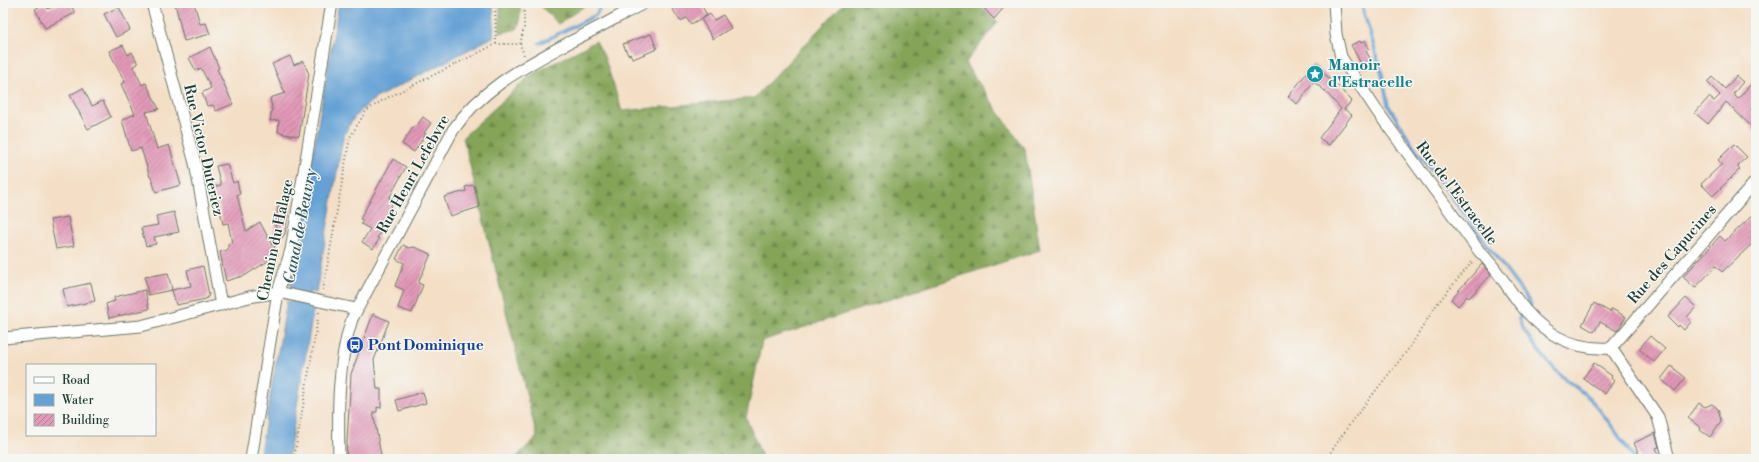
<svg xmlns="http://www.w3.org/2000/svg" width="1759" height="462" font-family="'Libre Bodoni',serif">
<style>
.forest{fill:url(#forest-firs);stroke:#527046}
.water{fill:#65a1d5;stroke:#426f84}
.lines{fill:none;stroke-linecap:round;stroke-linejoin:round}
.stream{stroke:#65a1d5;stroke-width:3.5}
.building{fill:url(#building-hatch)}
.street-casing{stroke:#6a7667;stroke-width:13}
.path{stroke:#6a7667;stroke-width:2;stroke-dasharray:1 3;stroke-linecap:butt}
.street{stroke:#fff;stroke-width:11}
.labels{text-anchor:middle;stroke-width:3;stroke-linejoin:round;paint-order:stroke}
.culture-label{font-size:15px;font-weight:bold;fill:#0d838f;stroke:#f6f6f2;text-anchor:start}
.street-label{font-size:15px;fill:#1f3d34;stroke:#f6f6f2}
.transit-label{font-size:15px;font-weight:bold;fill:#164399;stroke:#f6f6f2;text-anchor:start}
.water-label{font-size:16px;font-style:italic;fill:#345b64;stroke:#f6f6f2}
</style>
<defs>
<pattern id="forest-firs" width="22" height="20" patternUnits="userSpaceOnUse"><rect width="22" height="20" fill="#85a458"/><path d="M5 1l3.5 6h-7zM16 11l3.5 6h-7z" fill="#6c874a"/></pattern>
<pattern id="building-hatch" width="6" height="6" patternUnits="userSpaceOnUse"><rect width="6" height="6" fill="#e298b8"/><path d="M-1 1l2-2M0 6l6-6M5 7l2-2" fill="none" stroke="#b77d96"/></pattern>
</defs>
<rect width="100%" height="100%" fill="#f6f6f2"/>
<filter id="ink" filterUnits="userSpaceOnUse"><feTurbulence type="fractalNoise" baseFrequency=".025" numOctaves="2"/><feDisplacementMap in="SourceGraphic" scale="8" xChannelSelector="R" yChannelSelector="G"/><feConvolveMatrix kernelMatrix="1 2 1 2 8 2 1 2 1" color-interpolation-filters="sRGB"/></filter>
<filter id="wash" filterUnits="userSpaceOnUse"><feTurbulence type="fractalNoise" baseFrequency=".012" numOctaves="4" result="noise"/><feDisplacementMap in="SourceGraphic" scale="16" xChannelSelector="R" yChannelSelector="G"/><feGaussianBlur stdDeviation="0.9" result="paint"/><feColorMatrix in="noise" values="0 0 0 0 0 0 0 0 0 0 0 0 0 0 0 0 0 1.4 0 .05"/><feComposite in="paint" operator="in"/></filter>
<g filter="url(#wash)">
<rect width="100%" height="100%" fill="#f4dfc6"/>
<path class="forest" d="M500 3H521L519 25 517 29 500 33Z
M538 3H589L558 24Z
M844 3H977L998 22 965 63 1025 150 1040 250 762 341 746 418 763 459H514L537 437 463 137 531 75 596 41 604 56 622 111 754 98Z"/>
<path class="water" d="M339 3H493L494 24 493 37 376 98C359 110 347 123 342 143L316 293 310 291 307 304 314 306 288 459H259L287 301 290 302 293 287 290 286Z"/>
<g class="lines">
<path class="stream" d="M1361 3 1382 74 1388 105 1412 144 1531 304 1529 306
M540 43 596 15 602 3
M1523 313 1519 319C1525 337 1552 368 1566 380 1573 385 1580 390 1586 395 1605 413 1619 438 1635 459"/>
</g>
<g id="blocks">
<path class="building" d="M60 3H70L75 13 45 28 35 9 45 4 48 9Z
M175 3H194L200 24 206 23 210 34 184 41Z
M669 3H700L707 15 691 24 687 18 680 21Z
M979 3H1008L994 19Z
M119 7 130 30 116 37 104 14Z
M710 14 714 20 723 15 731 28 713 39 701 19Z
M651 34 657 49 633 59 630 54 628 55 623 44Z
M1365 40 1369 49 1366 51 1373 64 1364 69 1351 45 1360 41 1361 43Z
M123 45 128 55 132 52 138 64 133 66 142 85 146 83 159 109 146 112 157 149 169 145 181 185 156 192 151 177H150L141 148 131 151 122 120 135 114 121 84 125 82 109 51Z
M210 47 219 68 217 69 233 104 216 111 213 105 207 106 202 93 211 88 201 68 196 71 189 58Z
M290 56 294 65 303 61 309 74 299 136 283 134 284 133 278 132 279 120 270 121 272 108 270 98 285 93 272 64Z
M1313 65 1332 80 1352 101 1344 109 1352 115 1329 145 1319 138 1341 109 1325 91 1314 82 1297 104 1288 97Z
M1736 76 1743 82 1733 94 1738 99 1756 78V105L1751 110 1756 115V131L1726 102 1708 124 1695 113 1709 97 1714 101 1720 95 1707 82 1712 77 1725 89Z
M83 88 92 106 103 101 111 117 88 129 70 95Z
M423 117 431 123 424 133 426 134 414 152 402 144 414 126 416 127Z
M1734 144 1747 157 1739 164 1738 167 1740 169 1713 196 1701 184 1722 164 1718 160Z
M393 159 406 167 389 198 394 200 387 213 390 215 377 238 379 239 373 249 362 242 370 229 361 224 363 220 360 219Z
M227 164 233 183 237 181 240 194 237 195 246 231 260 222 272 245 279 203 289 205 285 234 274 247 278 255 252 271 246 275 226 281 220 252 228 250V244L232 243 228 223 223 224 218 200 213 201 210 188 221 185 216 166Z
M474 185 480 207 450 216 444 197 466 191 465 187Z
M174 212 179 232 154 237 156 244 146 246 141 228 158 225 156 216Z
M1756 212V235L1751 241 1753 243 1722 272 1716 266 1695 288 1683 277 1720 236 1725 241Z
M68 217 74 246 56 249 50 220Z
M403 245 409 248 414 247 431 254 418 283 423 285 412 313 398 308 404 290 395 286 404 263 396 259Z
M1482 264 1491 275 1469 298 1467 296 1458 306 1451 299Z
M203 266 209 295 206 299 176 305 172 290 191 286 187 270Z
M168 273 172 290 148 295 145 277Z
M91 283 95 301 67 307 63 289Z
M145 290 149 309 109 318 106 304 115 301 114 297Z
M1686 298 1696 307 1687 317 1691 322 1684 330 1679 325 1678 327 1668 317Z
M1594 303 1610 312 1612 309 1626 317 1617 331 1600 322 1594 332 1582 325Z
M373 314 389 321 374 360 377 389H381V408L377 407V412H373L381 455 376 456V459H346L351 374Z
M1650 336 1665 349 1654 362 1639 349Z
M1594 363 1612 376 1611 378 1614 381 1605 394 1583 378Z
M1671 366 1686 378 1675 391 1661 379Z
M423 392 426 403 399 411 396 400Z
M1699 403 1705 407 1712 404 1718 409 1721 421 1710 437 1700 430 1701 428 1688 418Z
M1655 433 1659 447 1656 448 1661 459H1641L1634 443Z"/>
</g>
</g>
<g filter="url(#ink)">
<use href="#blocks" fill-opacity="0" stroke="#6a7667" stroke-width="1"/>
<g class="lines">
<defs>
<path id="street" d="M152 3 195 163 221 305
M1334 3 1336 34 1341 57 1377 111 1479 251C1494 265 1503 281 1515 297 1539 331 1569 351 1611 348
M3 338 141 326 249 297 278 292 356 309
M1611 348 1756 181
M1611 348 1658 417 1669 459
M251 459 278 292 291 250 332 3
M339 459C338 412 337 364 352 319L453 130C482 88 524 67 568 43 594 30 619 16 644 3"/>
</defs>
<use href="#street" class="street-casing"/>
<path class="path" d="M495 3 496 44
M524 55 520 44 524 28V3
M323 290 350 137 366 111 383 100 496 44H520
M294 459 319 312
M1326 459 1352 421 1410 347 1437 304 1473 261"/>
<use href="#street" class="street"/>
</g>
</g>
<defs>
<symbol id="sight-disc" viewBox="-11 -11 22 22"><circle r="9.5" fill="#0f9aa8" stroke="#f6f6f2"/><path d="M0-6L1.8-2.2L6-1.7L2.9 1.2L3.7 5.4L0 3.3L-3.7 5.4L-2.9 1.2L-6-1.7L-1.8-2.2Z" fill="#fff"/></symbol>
<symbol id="bus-disc" viewBox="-11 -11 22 22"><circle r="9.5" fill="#1a4fb4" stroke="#f6f6f2"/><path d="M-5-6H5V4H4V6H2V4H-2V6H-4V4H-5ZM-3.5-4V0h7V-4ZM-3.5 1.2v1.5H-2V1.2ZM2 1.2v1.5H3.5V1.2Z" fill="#fff"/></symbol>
</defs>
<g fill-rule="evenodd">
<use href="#sight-disc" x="1305" y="64" width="20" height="20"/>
<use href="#bus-disc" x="345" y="335" width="20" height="20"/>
</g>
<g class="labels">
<g class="culture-label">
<text x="1328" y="70">Manoir<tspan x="1328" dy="17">d'Estracelle</tspan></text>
</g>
<g class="street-label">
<text transform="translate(204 150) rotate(77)" y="5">Rue Victor Duteriez</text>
<text transform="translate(413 174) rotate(-61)" y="5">Rue Henri Lefebvre</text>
<text transform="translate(1457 193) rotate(53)" y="5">Rue de l'Estracelle</text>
<text transform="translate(275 240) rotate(-78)" y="5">Chemin du Halage</text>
<text transform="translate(1672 254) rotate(-49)" y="5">Rue des Capucines</text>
</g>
<g class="transit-label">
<text x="368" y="350">Pont Dominique</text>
</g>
<g class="water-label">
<text transform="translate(299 226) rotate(-79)" y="6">Canal de Beuvry</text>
</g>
</g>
<rect width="1759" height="462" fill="none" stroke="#f6f6f2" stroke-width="16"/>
<rect x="26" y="364" width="130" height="72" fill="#f6f6f2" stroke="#a0aca6"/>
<rect x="34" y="377" width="20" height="6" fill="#ffffff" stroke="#a0aca6"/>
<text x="62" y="384" font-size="12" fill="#1f3d34">Road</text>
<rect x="34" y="394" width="20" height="12" fill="#65a1d5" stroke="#a0aca6"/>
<text x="62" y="404" font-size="12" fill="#1f3d34">Water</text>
<rect x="34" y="414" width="20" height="12" fill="url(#building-hatch)" stroke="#a0aca6"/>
<text x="62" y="424" font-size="12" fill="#1f3d34">Building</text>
</svg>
